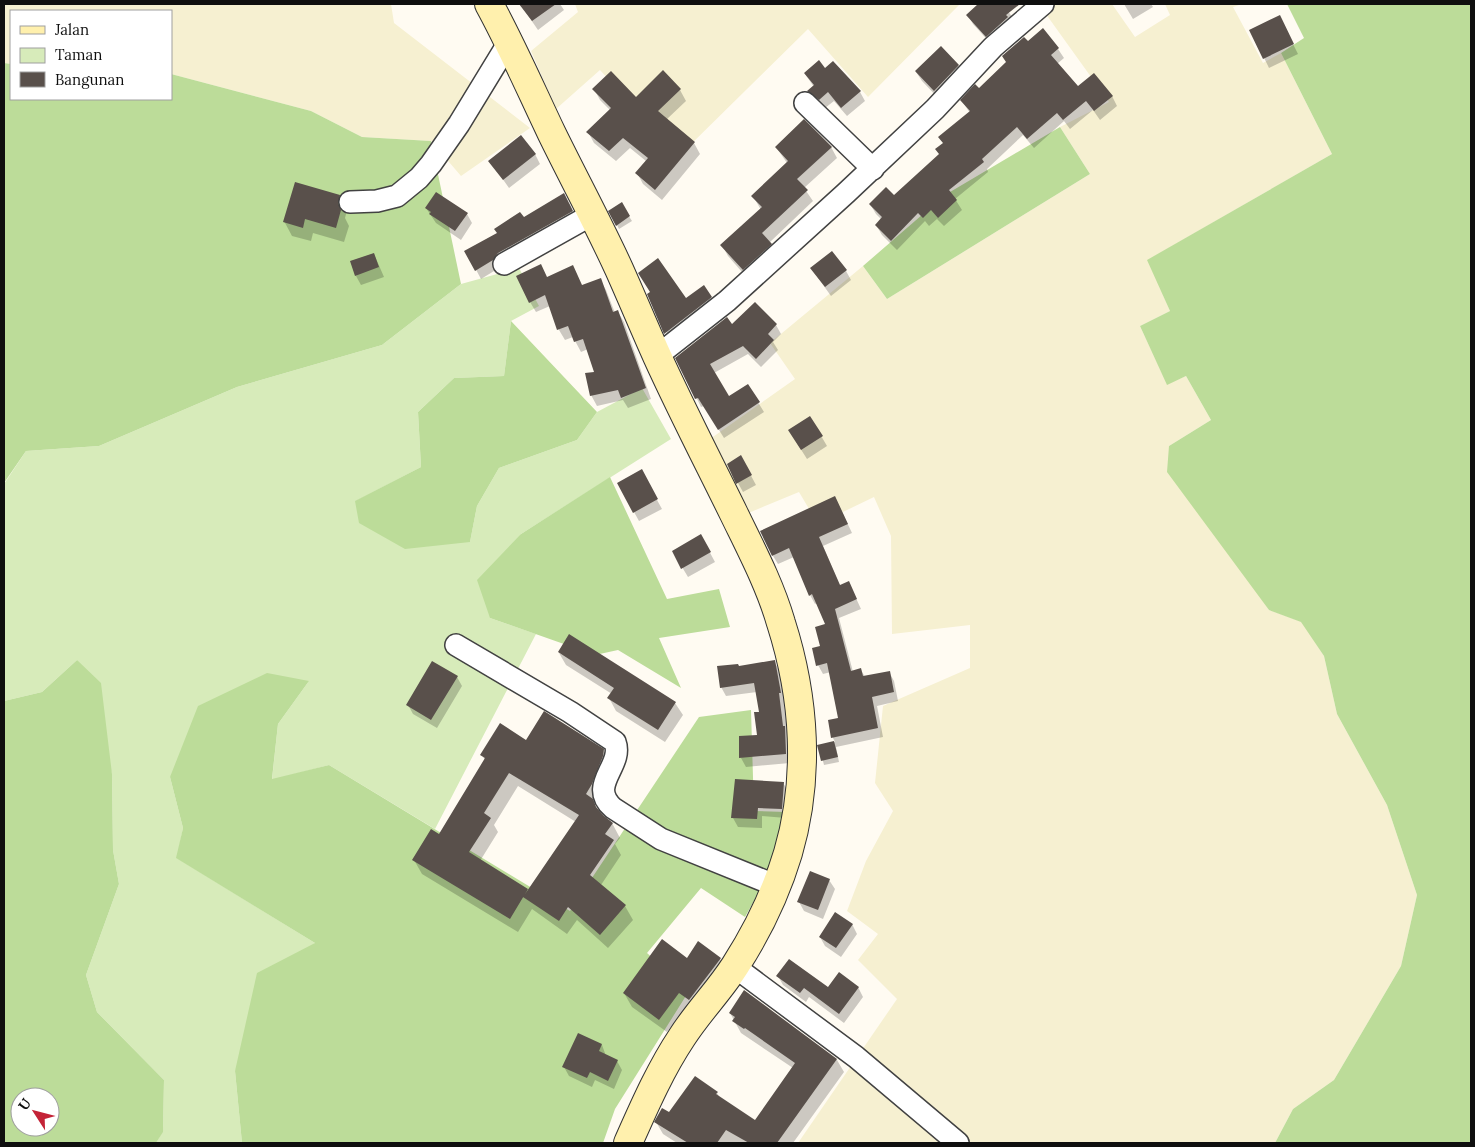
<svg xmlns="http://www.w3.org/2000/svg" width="1475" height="1147" font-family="Lora,serif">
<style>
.farmland{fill:#f6f0d1}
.green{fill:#d7ebba}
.forest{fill:#bcdc99;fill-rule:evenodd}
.shadow{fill:#0003;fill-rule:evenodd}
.building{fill:#59504b}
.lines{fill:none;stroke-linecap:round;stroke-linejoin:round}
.street-casing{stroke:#424242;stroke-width:24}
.secondary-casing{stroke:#313131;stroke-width:30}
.street{stroke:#fff;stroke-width:21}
.secondary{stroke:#fff0ad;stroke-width:28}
</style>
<rect width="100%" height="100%" fill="#fffbf2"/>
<path class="farmland" d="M4 4H391L394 23 530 128 461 176 431 141 362 137 311 111 171 74V11H11V64L4 63Z
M575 4H960L868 97 808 29 679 156 600 70 556 109 531 51 578 12Z
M1050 4H1112L1135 37 1170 15 1165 4H1242L1233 7 1263 63 1281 53 1332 154 1148 260 1170 311 1140 326 1167 384 1186 376 1211 420 1169 446 1269 610 1302 622 1324 656 1337 714 1387 805 1417 895 1401 966 1334 1080 1293 1109 1275 1143H798L897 999 858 960 878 934 847 911 866 861 893 811 875 783 883 706 970 668V625L892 634 891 536 874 497 818 524 799 492 746 514 710 439 795 379 770 343 863 266 887 299 1090 174 1060 127 1109 102 1043 10Z"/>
<path class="green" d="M519 268 539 306 511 321 504 376 454 378 418 412 421 467 356 501 470 542 477 506 499 468 577 440 597 412 642 388 671 439 521 534 490 618 536 634 435 829 329 765 272 780 278 724 309 681 170 777 183 828 177 858 315 943 235 1071 242 1143H156L163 1131 164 1080 97 1012 86 975 119 884 113 850 112 774 77 660 42 692 4 701V484L26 451 99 446 237 387 382 345 461 284Z"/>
<path class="forest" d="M1287 4H1471V1143H1275L1293 1109 1334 1080 1401 966 1417 895 1387 805 1337 714 1324 656 1301 622 1269 610 1167 472 1169 446 1211 420 1186 376 1167 385 1140 326 1170 311 1147 260 1332 154 1281 53 1304 38Z
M4 63 11 64V99H171V74L311 111 362 137 431 141 461 284 382 345 237 387 99 446 26 451 4 483Z
M1060 127 1090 174 887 299 863 266 945 195Z
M511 321 597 412 577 440 499 468 477 506 470 542 405 549 359 523 355 501 421 467 418 412 454 378 504 376Z
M610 477 667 599 719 589 730 627 659 638 681 688 618 650 595 655 490 618 477 580 521 534Z
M77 660 101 683 112 774 113 850 119 884 86 975 97 1012 164 1080 163 1132 156 1143H4V701L42 692ZM20 1097H50V1127H20Z
M267 673 309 681 278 724 272 779 329 765 570 911 699 717 751 710 754 811 787 812 772 869 745 917 701 888 647 953 689 991 615 1109 603 1143H242L235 1071 257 973 315 943 176 858 183 828 170 777 198 706Z"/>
<path class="shadow" d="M520 4H560L564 10 538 30Z
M980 4H1003L1015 21 992 45 973 24 968 15Z
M1124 4H1151L1153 7 1133 19Z
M1284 26 1298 54 1269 68 1251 31Z
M1027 42 1058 49 1064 58 1057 64 1077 88 1112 96 1117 106 1100 120 1093 110 1070 129 1064 121 1034 148 1023 135 987 169 988 172 955 199 962 210 944 226 937 219 929 226 925 221 897 250 882 235 876 225 882 220 876 214 870 204 894 196 940 155 944 144 940 137 970 113 962 101 979 90Z
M958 66 964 75 940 100 922 81 916 72Z
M825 69 860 92 865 101 847 116 834 101 825 108 814 100 809 91 814 87 805 74Z
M594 89 636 99 680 90 686 101 666 120 694 143 700 154 662 200 643 184 637 173 646 161 630 148 616 161 594 143 588 132 610 110 600 100Z
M776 147H831L837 158 804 188 813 201 769 243 777 255 749 280 728 256 722 245 761 210 753 196 787 163Z
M535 154 540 164 509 188 490 161Z
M339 196 347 210 345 218 349 226 344 242 313 233 311 241 292 236 284 221Z
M569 203 577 220 481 279 466 251 523 219Z
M621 204 632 221 619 229 610 211Z
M426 208 467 214 472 223 461 240 436 223Z
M374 254 384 277 361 285 356 276Z
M811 268 846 271 851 280 831 296Z
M548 278 582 286 600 280 606 290 615 313 618 312 624 322 651 399 628 408 623 400 597 406 591 395 596 372 588 349 581 352 573 337 565 340 559 330 550 306 536 312 530 302Z
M649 295 686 300 711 297 718 310 673 346Z
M755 304 776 325 781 334 773 342 778 350 761 367 748 354 714 373 728 398 748 386 764 412 724 438 704 406 701 407 677 358 732 326Z
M810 417 827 446 807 459 795 440Z
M741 457 756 485 743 492 738 483Z
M641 471 662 509 639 521 634 512Z
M835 497 852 533 823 546 840 586 849 583 861 609 839 618 853 672 861 670 865 677 889 672 894 681 898 701 877 706 883 737 836 747 839 762 824 765 819 746 835 742 833 738 829 721 840 719 831 672 823 674 818 665 827 625 817 603 815 604 810 595 794 557 778 564 773 556Z
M701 536 715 562 688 577 673 552Z
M559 653 675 703 683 715 665 742 616 711 609 698 612 694 566 665Z
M774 661 779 670 786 702H784L787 731 790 736V763L746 767 741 758 758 736 760 713 757 692 726 696 721 687 739 667Z
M457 677 462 686 437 728 413 714 408 705Z
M527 741 603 750 611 765 599 798 595 805 600 814 612 823 620 838 615 844 621 855 601 885 625 906 633 920 608 948 577 920 567 934 532 909 518 932 422 874 414 860 440 836 485 760 482 755ZM518 786 576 822 529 892 480 861 498 832 494 825Z
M783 783 789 792 786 818 762 816V828L738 827 733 818Z
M829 880 835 889 823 919 804 911 799 902Z
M852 924 857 934 841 957 825 946 820 937Z
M699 943 720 959 728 972 697 1013 687 1006 667 1032 632 1007 624 993 687 959Z
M778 976 828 988 858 987 863 997 844 1023 809 997 806 1002 783 985Z
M745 992 837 1060 844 1072 793 1143H677L663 1134 656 1122 669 1114 717 1093 720 1098 755 1122 793 1068 741 1033 730 1013Z
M579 1035 602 1045 606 1056 617 1061 622 1070 614 1089 595 1080 592 1087 569 1076 564 1067Z"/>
<path class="building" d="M519 4H556L532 21Z
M978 4H1020L1006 15 1008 17 986 37 966 15Z
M1280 15 1294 44 1263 59 1249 30Z
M1043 28 1059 48 1051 55 1078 86 1094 73 1113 96 1094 111 1086 101 1063 120 1057 113 1027 139 1017 127 982 159 984 162 949 190 957 200 938 218 931 210 923 218 918 213 891 241 875 225 882 217 869 204 886 187 894 195 939 154 935 149 943 143 938 137 970 111 960 100 975 84 979 88 1006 62 1002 56 1024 37 1028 41Z
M941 46 959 65 934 91 915 71Z
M819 60 825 68 833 61 861 91 841 108 828 92 819 100 807 91 814 85 804 73Z
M663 70 681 89 658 111 695 142 655 190 635 173 648 158 623 138 609 151 586 132 611 108 592 89 611 71 636 97Z
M804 119 832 147 797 179 808 190 762 233 772 244 743 270 720 245 762 207 751 196 788 161 775 147Z
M521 135 536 154 503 180 488 161Z
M295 182 340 195 338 203 341 210 336 228 305 219 303 228 283 222Z
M436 192 468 213 455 231 429 214 431 212 425 208Z
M564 193 573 211 498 253 493 260 475 271 464 251 497 233 494 229 520 212 524 217Z
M622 202 630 216 616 226 608 211Z
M832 251 847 270 825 287 810 268Z
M374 253 379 267 355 276 350 261Z
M658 258 686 298 704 285 712 297 664 334 647 294 650 292 638 273Z
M541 264 547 277 573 265 582 285 601 278 613 312 618 310 646 388 621 398 618 390 590 396 585 373 594 372 583 339 574 342 568 326 557 330 545 295 529 303 516 276Z
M755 302 777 324 768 334 774 340 756 359 743 346 710 364 729 396 748 384 760 402 718 430 698 398 695 399 675 358 727 317 732 324Z
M810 416 823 436 801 450 788 430Z
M741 455 752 475 736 484 727 464Z
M642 469 658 499 633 513 617 483Z
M835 496 848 524 819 537 840 585 849 581 857 599 835 609 851 671 861 668 863 676 890 671 894 692 872 697 878 728 831 738 828 720 838 718 827 663 816 666 812 648 820 646 815 627 825 624 812 594 809 596 789 548 772 556 760 531Z
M701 534 711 552 681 569 672 551Z
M569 634 676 702 658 730 607 698 614 688 558 652Z
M775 660 781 693H779L783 726H785L786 754 739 758V736L757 735 754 712H759L754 683 720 688 717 666 738 664 739 666Z
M432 661 458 676 431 720 406 705Z
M544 711 604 749 603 756 592 784 586 794 593 799 596 807 604 816 613 823 605 834 614 840 590 875 626 905 600 935 568 907 559 921 523 897 579 815 509 773 484 813 491 818 469 852 528 889 510 919 412 860 431 829 439 834 485 758 480 755 500 723 526 740Z
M834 741 838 757 821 761 817 745Z
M735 779 784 782 782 809 758 808 757 819 731 818Z
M810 871 830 879 818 910 797 902Z
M835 912 853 924 836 948 819 937Z
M662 939 687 958 698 941 721 958 689 1000 679 993 659 1020 623 993Z
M789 959 828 987 839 972 859 987 839 1014 804 988 800 993 776 976Z
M744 990 837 1059 777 1143H749L726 1130 717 1143H688L654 1122 662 1108 669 1112 695 1076 718 1092 716 1094 755 1120 795 1063 745 1028 744 1029 732 1021 735 1017 729 1013Z
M578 1033 602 1044 599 1051 618 1060 608 1081 590 1072 587 1078 562 1067Z"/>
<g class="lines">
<defs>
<path id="street" d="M805 103 873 169
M350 202 377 201 397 196 419 178 431 164 459 124 509 42
M504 264 593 214
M657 356 727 301 846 193 935 109 993 47 1043 4
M456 645 570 712 615 742C624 766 587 785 613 808L661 839 777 886
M735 967 856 1057 958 1143"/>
<path id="secondary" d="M489 4C512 46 531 90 552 134 574 179 598 223 619 269 632 298 644 327 657 356 681 409 708 461 734 514 751 549 770 585 781 623 805 698 810 778 788 853 776 893 757 932 735 966 719 991 698 1012 682 1037 660 1070 644 1107 628 1143"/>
</defs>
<use href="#street" class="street-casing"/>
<use href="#secondary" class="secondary-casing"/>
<use href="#street" class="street"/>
<use href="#secondary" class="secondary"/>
</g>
<rect width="1475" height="1147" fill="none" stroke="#0f0f0f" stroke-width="10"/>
<rect x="10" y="10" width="162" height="90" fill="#ffffff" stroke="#9f9f9f"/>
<rect x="20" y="26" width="25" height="8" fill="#fff0ad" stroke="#9f9f9f"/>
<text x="55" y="35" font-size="15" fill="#0f0f0f">Jalan</text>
<rect x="20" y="48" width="25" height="15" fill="#d7ebba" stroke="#9f9f9f"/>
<text x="55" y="60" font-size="15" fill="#0f0f0f">Taman</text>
<rect x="20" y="72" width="25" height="15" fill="#59504b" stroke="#9f9f9f"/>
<text x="55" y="85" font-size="15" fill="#0f0f0f">Bangunan</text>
<g transform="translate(35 1112) rotate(306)"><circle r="24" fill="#ffffff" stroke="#9f9f9f"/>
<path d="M0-4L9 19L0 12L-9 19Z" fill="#c42337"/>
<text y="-8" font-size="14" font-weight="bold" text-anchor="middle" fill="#0f0f0f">U</text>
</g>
</svg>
